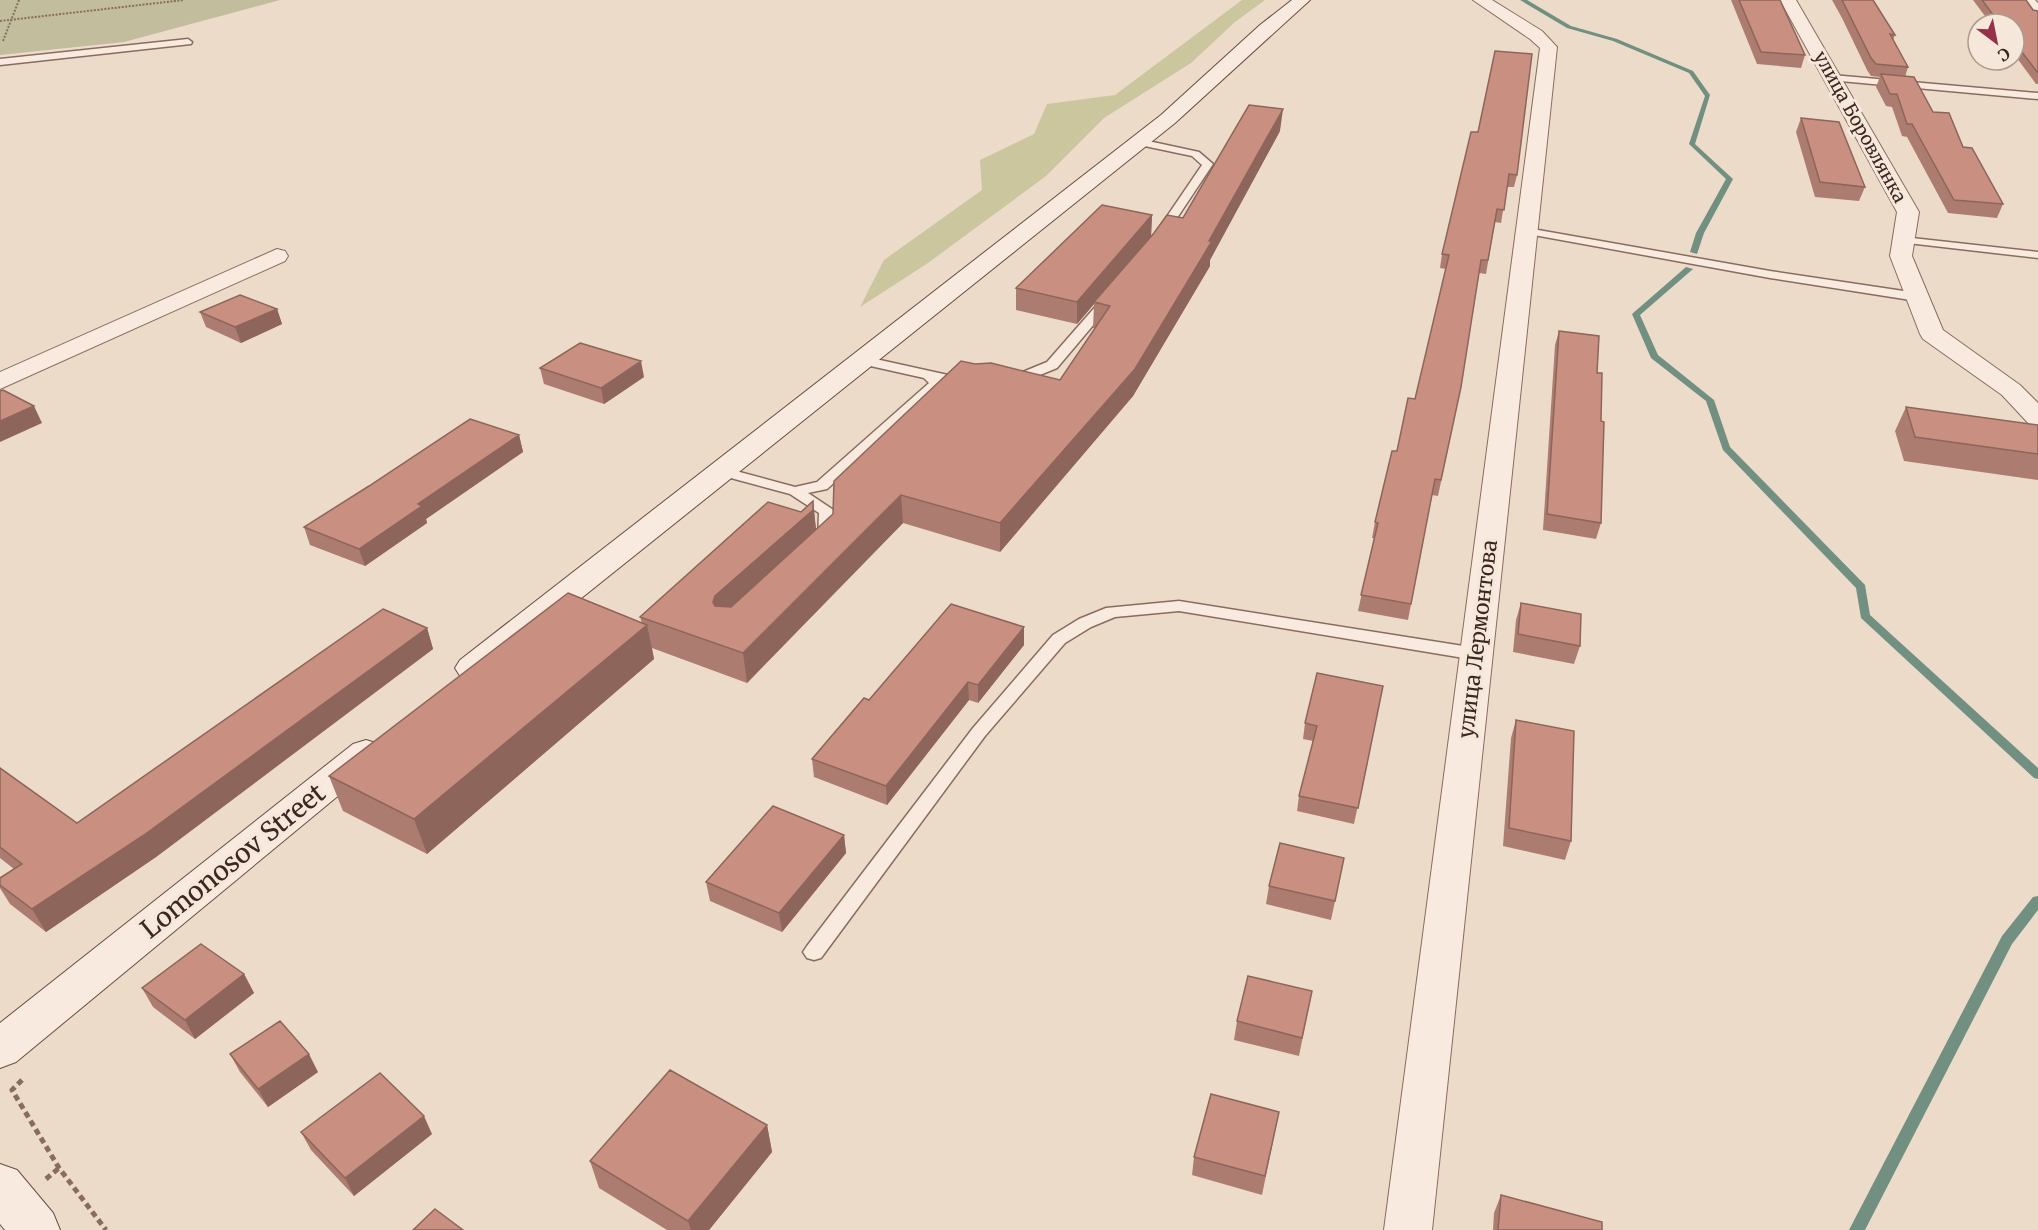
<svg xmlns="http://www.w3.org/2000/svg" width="2038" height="1230" font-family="Merriweather,serif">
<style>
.green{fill:#cbc69e}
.cemetery{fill:#c1bd9d}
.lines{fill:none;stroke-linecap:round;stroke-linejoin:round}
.stream{fill:#719081;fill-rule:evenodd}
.lane-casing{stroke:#896c5f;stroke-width:3}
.street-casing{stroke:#896c5f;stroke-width:2}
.secondary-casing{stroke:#6b4d42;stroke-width:2}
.path-far1{stroke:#896c5f;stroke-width:2;stroke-dasharray:2 1.5;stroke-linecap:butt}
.path{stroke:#896c5f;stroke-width:5;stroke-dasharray:6 4;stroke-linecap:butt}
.lane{fill:#f8eade;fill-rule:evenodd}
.street{fill:#f8eade;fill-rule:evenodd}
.secondary{fill:#f8eade;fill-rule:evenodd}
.wall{fill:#ad7c70}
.shaded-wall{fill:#8d655b}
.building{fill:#c99082;stroke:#8d655b;stroke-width:1.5}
.labels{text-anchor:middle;stroke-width:6;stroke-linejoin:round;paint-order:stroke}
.far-street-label{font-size:18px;fill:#3b2822;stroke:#f5e7da}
.street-label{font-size:21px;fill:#3b2822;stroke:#f5e7da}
.near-street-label{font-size:26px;fill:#3b2822;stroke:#f5e7da}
</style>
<rect width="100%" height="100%" fill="#eddbca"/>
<path class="green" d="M1242 0H1265L1235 22 1191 63 1104 118 1046 176 928 263 860 307 884 260 982 190 980 160 1034 134 1047 104 1115 95Z"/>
<path class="cemetery" d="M0 0H280L124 42 0 55Z"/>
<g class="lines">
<path class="stream" d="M1520 0H1527L1571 26 1617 39 1693 71 1710 95 1695 144 1733 179 1704 233 1697 254 1690 252 1696 233 1726 179 1689 144 1705 96 1689 73 1613 41 1567 28Z
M1686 267 1693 269 1640 315 1658 355 1714 400 1730 447 1865 585 1870 615 2038 768V779L2034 778 1861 618 1856 588 1723 450 1706 401 1651 358 1632 314Z
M2038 896V910L2012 944 1865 1230H1849L2002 936 2033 897Z"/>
<defs>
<path id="lane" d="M188 39 192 42 191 44 0 65V59Z
M1832 75 2038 93V99L1829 80 1827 78Z
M1139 139 1199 152 1213 164 1165 236 1161 237 1155 234 1202 165 1192 156 1135 144V140Z
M1527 228 1770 271 1917 293 1923 297 1917 301 1770 278 1523 233 1521 231Z
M1903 237 2038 252V258L1899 242V238Z
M1107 297 1113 301 1111 304 1057 368 1018 384H1008L1006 381 1008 378 1047 362 1103 298Z
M862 356 966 379 973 383 966 387 941 381 943 384 941 387 827 489 808 493 835 511 834 540 826 545 818 540 819 513 790 494 716 474 714 471 721 467 795 487 817 482 929 383 924 378 857 363 855 360Z
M1179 601 1476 648 1482 650 1485 654 1482 658 1476 660 1179 611 1115 617 1091 627 1065 643 985 736 821 958 814 960 807 958 803 952 807 946 973 728 1053 635 1079 619 1106 608Z"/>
<path id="street" d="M1473 0H1492L1542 31 1557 47 1432 1230H1384L1540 48 1530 39Z
M1780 0H1796L1919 212 1912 256 1943 330 2020 385 2038 403V426L2029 424 2002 395 1923 339 1920 334 1890 256 1897 212Z
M2019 0H2035L2038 3V18L2032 16Z
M277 249 285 251 288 256 285 261 0 389V372Z"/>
<path id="secondary" d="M1292 0H1310L1175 123 484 676 472 679 460 676 455 668 460 660 1161 115 1260 25Z
M366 740 379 744 384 753 379 762 16 1062 0 1068V1023L353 744Z
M0 1164 17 1170 53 1213 60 1230H5L0 1224Z"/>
</defs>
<use href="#lane" class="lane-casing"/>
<use href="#street" class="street-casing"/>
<use href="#secondary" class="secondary-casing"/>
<path class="path-far1" d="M0 21 184 0
M3 41 19 0"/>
<path class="path" d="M22 1080 12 1090 59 1168 106 1230
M46 1179 59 1168"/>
<use href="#lane" class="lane"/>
<use href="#street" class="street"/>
<use href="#secondary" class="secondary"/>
</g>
<path class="wall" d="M1731 0H1780L1805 55 1801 68 1757 64Z
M1832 0H1873L1895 35 1893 40 1908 67 1905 77 1933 112 1963 147 2003 204 1997 218 1948 213 1907 137 1902 136 1892 107 1886 106 1876 87 1880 77 1871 76 1867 70 1842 18Z
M1973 0H2026L2033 10 2038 11V84H2036L2014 54V24H1991Z
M1801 118 1865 187 1859 201 1815 197 1796 132Z
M1280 131 1210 260V266L1133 396 1000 552 903 523 747 683 652 648 654 659 427 854 343 811 329 776 642 623 640 617 801 512 813 501 816 529 1060 380 1095 328H1093L1094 304 1077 324 1016 310V288L1152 215 1151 236 1183 218Z
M1478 132 1517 175 1514 187H1507L1501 223 1495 222 1486 274 1479 273 1461 387 1438 496 1432 495 1408 620 1358 611 1374 538H1372L1375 522 1397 451 1415 399 1446 269 1440 268 1442 254Z
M277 309 282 324 241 343 206 327 200 312Z
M1559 331 1597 373 1601 421V523L1596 539 1543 530 1555 345Z
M540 368 644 377 604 404 544 384Z
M1906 407 2038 425V480L1904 461 1895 431Z
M519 435 523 452 426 519 427 523 365 566 310 545 304 527Z
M1521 603 1580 646 1574 664 1513 652 1516 620Z
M1024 627V645L978 703 969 700 887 805 814 777 812 759 869 700Z
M427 628 433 649 156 857 46 932 10 904 0 888V878L14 869 0 858V768L77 823Z
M1383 686 1354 824 1297 811 1299 796 1313 741 1303 739 1305 723Z
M1516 720 1571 841 1565 860 1503 846 1511 738Z
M844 835 846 853 782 932 710 901 706 882Z
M1344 858 1331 920 1266 904 1269 886Z
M244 974 254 993 195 1039 153 1007 142 988Z
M1312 991 1299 1056 1234 1040 1237 1021Z
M230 1054 318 1072 268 1107 240 1072Z
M1279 1112 1262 1195 1192 1175 1194 1157Z
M767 1125 772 1152 709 1230H667L599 1188 590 1161Z
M301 1132 432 1134 354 1196 311 1150Z
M1501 1195 1602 1230H1493L1494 1213Z"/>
<path class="shaded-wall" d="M1283 109 1280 131 1210 260V266L1133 396 1000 552V523L1209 241Z
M1152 215 1151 236 1094 302V304L1077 324V302Z
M277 309 282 324 241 343 235 327Z
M641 361 644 377 604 404 601 388Z
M34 406 42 423 0 442V421Z
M519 435 523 452 426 519 427 523 365 566 359 549 418 504Z
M901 495 903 523 747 683 743 653Z
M813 501 816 530 720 626 713 602 715 596Z
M647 625 654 659 427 854 414 819Z
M1024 627V645L978 703V685Z
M427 628 433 649 156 857 46 932 32 909Z
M968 682 969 700 887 805 886 786Z
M844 835 846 853 782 932 779 913Z
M244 974 254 993 195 1039 185 1020Z
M309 1054 318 1072 268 1107 258 1089Z
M424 1116 432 1134 354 1196 345 1178Z
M767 1125 772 1152 709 1230H691L688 1221Z"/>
<path class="building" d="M1739 0H1780L1805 55 1761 52Z
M1842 0H1873L1895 35 1890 34 1908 67 1876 64 1871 58Z
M1982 0H2026L2033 10 2038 11V73L2014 42V24H2000Z
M1495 51 1532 54 1517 175 1509 174 1504 210 1497 209 1488 260H1481L1461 387 1441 480 1435 479 1411 604 1361 595 1378 523 1375 522 1392 451H1397L1408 398 1415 399 1449 255 1442 254 1471 132H1478Z
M1881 74 1914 77 1933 112 1949 113 1963 147 1972 148 2003 204 1954 200 1912 124H1907L1897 94H1890Z
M1249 105 1283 109 1209 241H1212L1135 369 1000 523 901 495 743 653 640 617 768 502 801 512 813 501V510L715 596 713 602 715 606 731 607 833 514 834 481 961 361 975 364 991 363 1060 380 1110 306 1094 302 1154 233 1167 215 1183 218Z
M1801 118 1839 122 1865 187 1820 182Z
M1102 205 1152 215 1077 302 1016 288Z
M240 295 277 309 235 327 200 312Z
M1559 331 1599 336 1597 373H1602L1601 421 1604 422 1601 523 1547 514Z
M580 343 641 361 601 388 540 368Z
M3 390 34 406 0 421V391Z
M1906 407 2038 425V454L1915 437Z
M470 419 519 435 418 504 422 506 359 549 304 527 369 486Z
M568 593 647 625 414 819 329 776Z
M1521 603 1581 614 1580 646 1518 634Z
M951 604 1024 627 978 685 968 682 886 786 812 759 864 698 869 700Z
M383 609 427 628 144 835 32 909 0 885V878L22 864 0 847V768L77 823Z
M1317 673 1383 686 1358 808 1299 796 1317 726 1305 723Z
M1516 720 1574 731 1571 841 1509 828Z
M773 806 844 835 779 913 706 882Z
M1280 843 1344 858 1335 901 1269 886Z
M201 944 244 974 185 1020 142 988Z
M1248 976 1312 991 1302 1038 1237 1021Z
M280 1021 309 1054 258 1089 230 1054Z
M670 1070 767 1125 688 1221 590 1161Z
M380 1073 424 1116 345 1178 301 1132Z
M1211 1094 1279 1112 1265 1176 1194 1157Z
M1501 1195 1602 1222V1230H1498Z
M435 1209 463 1230H413Z"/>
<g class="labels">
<g class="far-street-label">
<text transform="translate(1860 127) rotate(61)" y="6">улица Боровлянка</text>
</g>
<g class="street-label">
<text transform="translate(1478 639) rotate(-83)" y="7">улица Лермонтова</text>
</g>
<g class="near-street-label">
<text transform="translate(233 861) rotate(-39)" y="9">Lomonosov Street</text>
</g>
</g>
<g transform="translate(1996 42) rotate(148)"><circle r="28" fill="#f5e7da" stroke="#ab9b90" stroke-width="1.5"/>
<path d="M0-4.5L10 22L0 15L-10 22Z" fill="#953249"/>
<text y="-9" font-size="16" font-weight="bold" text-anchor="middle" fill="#3b2822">С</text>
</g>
</svg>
